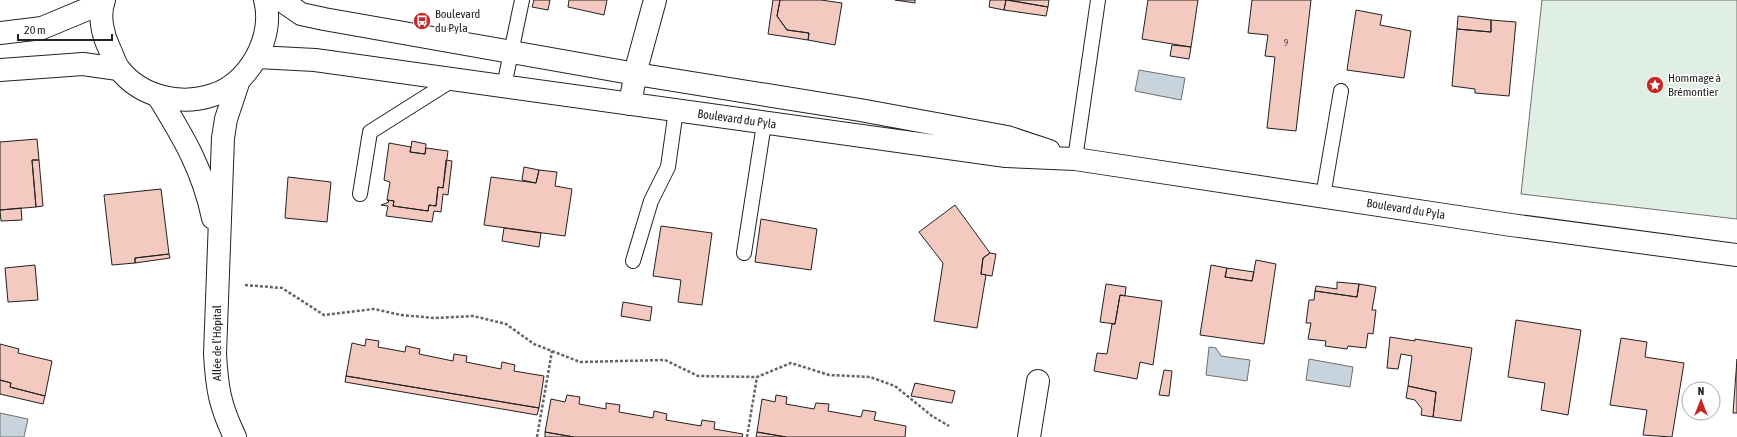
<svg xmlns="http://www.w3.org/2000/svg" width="1737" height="437" font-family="'Asap Condensed',sans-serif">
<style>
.green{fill:#e0efe3;stroke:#6f6f6f}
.water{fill:#c7d3dd;stroke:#6f6f6f}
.building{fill:#f3c9c0;stroke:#222}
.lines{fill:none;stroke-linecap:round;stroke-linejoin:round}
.service-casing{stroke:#222;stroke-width:16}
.minor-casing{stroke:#222;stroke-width:24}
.secondary-casing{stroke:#222;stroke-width:24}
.path{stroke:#646464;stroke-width:2.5;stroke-dasharray:3 2;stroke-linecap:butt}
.service{stroke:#fff;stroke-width:14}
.minor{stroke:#fff;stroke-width:22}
.secondary{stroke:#fff;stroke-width:22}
.labels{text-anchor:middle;stroke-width:3;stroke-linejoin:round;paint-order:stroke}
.number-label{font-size:10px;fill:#564c4a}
.poi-label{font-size:12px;fill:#222;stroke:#fff;text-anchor:start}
.street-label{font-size:12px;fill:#222;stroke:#fff}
</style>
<rect width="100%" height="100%" fill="#fff"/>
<path class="green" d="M1542 0H1737V219L1521 194Z"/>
<path class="water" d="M1139 70 1185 78 1181 100 1135 91Z
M1209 347 1216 348 1221 356 1250 360 1247 381 1206 375Z
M1309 359 1353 367 1350 387 1306 380Z
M0 413 28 419 24 437H0Z"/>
<path class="building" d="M534 0H550L548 10 532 7Z
M569 0H607L604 15 568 7Z
M773 0H780L777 16 787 30 809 33 808 40 768 34Z
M780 0H821L842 3 835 45 808 40 809 33 787 30 777 16Z
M895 0H915V3Z
M990 0H1006L1004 10 989 7Z
M1006 0 1048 7 1046 16 1004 10Z
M1008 0H1049L1048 7Z
M1148 0H1198L1191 47 1142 39Z
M1252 0H1311L1296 131 1267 128 1275 57 1265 56 1268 35 1248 33Z
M1356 10 1382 15 1380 25 1411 31 1404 78 1347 70Z
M1458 16 1491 20V32L1457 29Z
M1491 20 1516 22 1509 96 1475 93V89L1452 86 1457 29 1491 32Z
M1172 45 1191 47 1189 59 1170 56Z
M37 139 39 160H32L36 207 0 210V142Z
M412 141 426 144 425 154 410 152Z
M389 143 411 147 410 152 425 154 426 148 448 151 443 188 438 187 436 206 429 205 428 211 393 206 394 201 387 200 390 182 384 180Z
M32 160H39L43 206 36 207Z
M446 160 452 161 448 195 443 194 441 212 434 211 432 222 386 216 388 206 381 205 389 202 387 200 394 201 393 206 428 211 429 205 436 206 438 187 443 188Z
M524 167 539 170 536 183 522 180Z
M539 170 557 172 555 186 572 189 565 236 484 225 491 177 536 183Z
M288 177 331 182 327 222 285 218Z
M161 189 169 254 135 258V263L112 265 104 195Z
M955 205 990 253 983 258 981 274 986 275 977 328 934 321 943 263 919 232Z
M21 208 22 220 1 221 0 210Z
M761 219 817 229 811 270 755 262Z
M661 226 712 233 702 305 678 302 681 280 653 276Z
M504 228 541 233 539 247 502 241Z
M990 253 996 254 992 276 981 274 983 258Z
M169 254 170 258 135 263V258Z
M1256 260 1276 264 1264 344 1200 335 1211 265 1227 268 1225 277 1252 281Z
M35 265 38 300 8 302 5 268Z
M1227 268 1254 272 1252 281 1225 277Z
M1337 282 1359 284 1357 297 1315 291 1316 286 1337 289Z
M1106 284 1126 287 1125 296 1120 295 1115 324 1100 322Z
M1359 284 1376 287 1372 310H1376L1373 334 1368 333 1366 348 1348 346 1347 349 1325 346 1326 341 1308 339 1311 323H1306L1309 300H1314L1315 291 1357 297Z
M1120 295 1162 301 1153 365 1140 362 1137 379 1094 371 1097 353 1107 354 1112 324H1115Z
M623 302 652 307 650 321 621 316Z
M1516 320 1581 330 1568 415 1541 410 1545 383 1508 377Z
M1390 337 1415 341V339L1472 348 1461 421 1433 417 1436 392 1408 386 1412 356 1401 354 1398 369 1387 368Z
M1621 338 1647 342 1645 357 1684 363 1672 437 1643 435 1647 410 1610 405Z
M366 339 379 341 378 347 405 352 406 346 420 349 419 354 453 361 454 354 467 356 466 362 501 369 502 362 515 365 514 371 544 376 539 408 346 376 352 343 365 346Z
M0 344 19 349 18 353 52 361 45 396 10 387 11 383 0 380Z
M1737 359V413H1733Z
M1164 370 1172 371 1169 396 1159 395Z
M346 376 539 408 537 415 345 382Z
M0 380 11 383 10 387 45 396 43 404 0 394Z
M915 383 955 391 952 403 911 396Z
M1408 386 1436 392 1433 417 1421 415 1422 409 1415 400 1406 398Z
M567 395 580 397 579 404 606 409V403L620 405 619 412 653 418 654 411 667 414 666 420 701 426 702 420 715 422 714 429 743 434 742 437H574L545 432 551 399 565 402Z
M776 395 787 397 786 404 814 409 816 403 829 404 828 411 861 417 863 410 876 412 874 420 906 426 905 437H786L757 432 762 399 775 402Z
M545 432 574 437H545Z
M757 432 786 437H756Z"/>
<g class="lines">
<defs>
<path id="service" d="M504 86 522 0
M1075 159 1098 0
M360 194 370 132 454 79
M1323 196 1341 91
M744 253 764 124
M633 261 651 201 668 167 676 110"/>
<path id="minor" d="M158 96C184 138 203 170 213 218
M630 104 637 66 655 0
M235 437C220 406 217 389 215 354L223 138 226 119 239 80
M1029 437 1038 381"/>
<path id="secondary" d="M104 0C98 16 103 36 110 50 113 56 115 64 119 69 141 97 180 106 213 95 249 84 275 37 265 0
M281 0 301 14 324 19 636 74 860 110 1007 137 1049 151
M0 33 42 28 102 3
M257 57 315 60 1006 156 1075 159 1511 225 1737 255
M0 70 83 64 118 69"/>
</defs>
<use href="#service" class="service-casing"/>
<use href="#minor" class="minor-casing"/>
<use href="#secondary" class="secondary-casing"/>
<path class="path" d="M245 285 282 288 324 315 374 309 401 315 435 318 473 316 506 324 534 344 580 362 665 360 698 376 757 377 791 363 829 375 870 377 895 386 932 416 949 426
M537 437 552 351
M747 437 757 377"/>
<use href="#service" class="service"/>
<use href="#minor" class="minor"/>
<use href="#secondary" class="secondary"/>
</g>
<defs>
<symbol id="bus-disc" viewBox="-11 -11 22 22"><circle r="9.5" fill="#c62828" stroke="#fff"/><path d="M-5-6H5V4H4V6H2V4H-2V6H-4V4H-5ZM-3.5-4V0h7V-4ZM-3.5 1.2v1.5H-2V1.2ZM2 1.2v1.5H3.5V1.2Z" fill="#fff"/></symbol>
<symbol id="sight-disc" viewBox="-11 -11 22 22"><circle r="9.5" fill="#c62828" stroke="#fff"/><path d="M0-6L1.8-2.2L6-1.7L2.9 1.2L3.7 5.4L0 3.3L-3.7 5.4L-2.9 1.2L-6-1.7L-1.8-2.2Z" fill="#fff"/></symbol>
</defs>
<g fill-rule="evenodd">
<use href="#bus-disc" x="412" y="11" width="20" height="20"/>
<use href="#sight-disc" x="1645" y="75" width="20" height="20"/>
</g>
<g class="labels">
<g class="number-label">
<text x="1286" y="46">9</text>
</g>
<g class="poi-label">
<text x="435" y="18">Boulevard<tspan x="435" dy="14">du Pyla</tspan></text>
<text x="1668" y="82">Hommage à<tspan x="1668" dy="14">Brémontier</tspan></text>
</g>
<g class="street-label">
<text transform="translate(737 119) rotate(8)" y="4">Boulevard du Pyla</text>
<text transform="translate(1406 209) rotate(9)" y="4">Boulevard du Pyla</text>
<text transform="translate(217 343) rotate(-90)" y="4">Allée de l’Hôpital</text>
</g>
</g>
<g transform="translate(1701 401)"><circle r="19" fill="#ffffff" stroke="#a7a7a7"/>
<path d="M0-3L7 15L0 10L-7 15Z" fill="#c62828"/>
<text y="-6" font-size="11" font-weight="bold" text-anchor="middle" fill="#222222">N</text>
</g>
<path d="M18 34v6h94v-6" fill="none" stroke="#222222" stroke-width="2"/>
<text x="24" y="34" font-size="12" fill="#222222" stroke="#ffffff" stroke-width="3" paint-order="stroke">20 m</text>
</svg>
